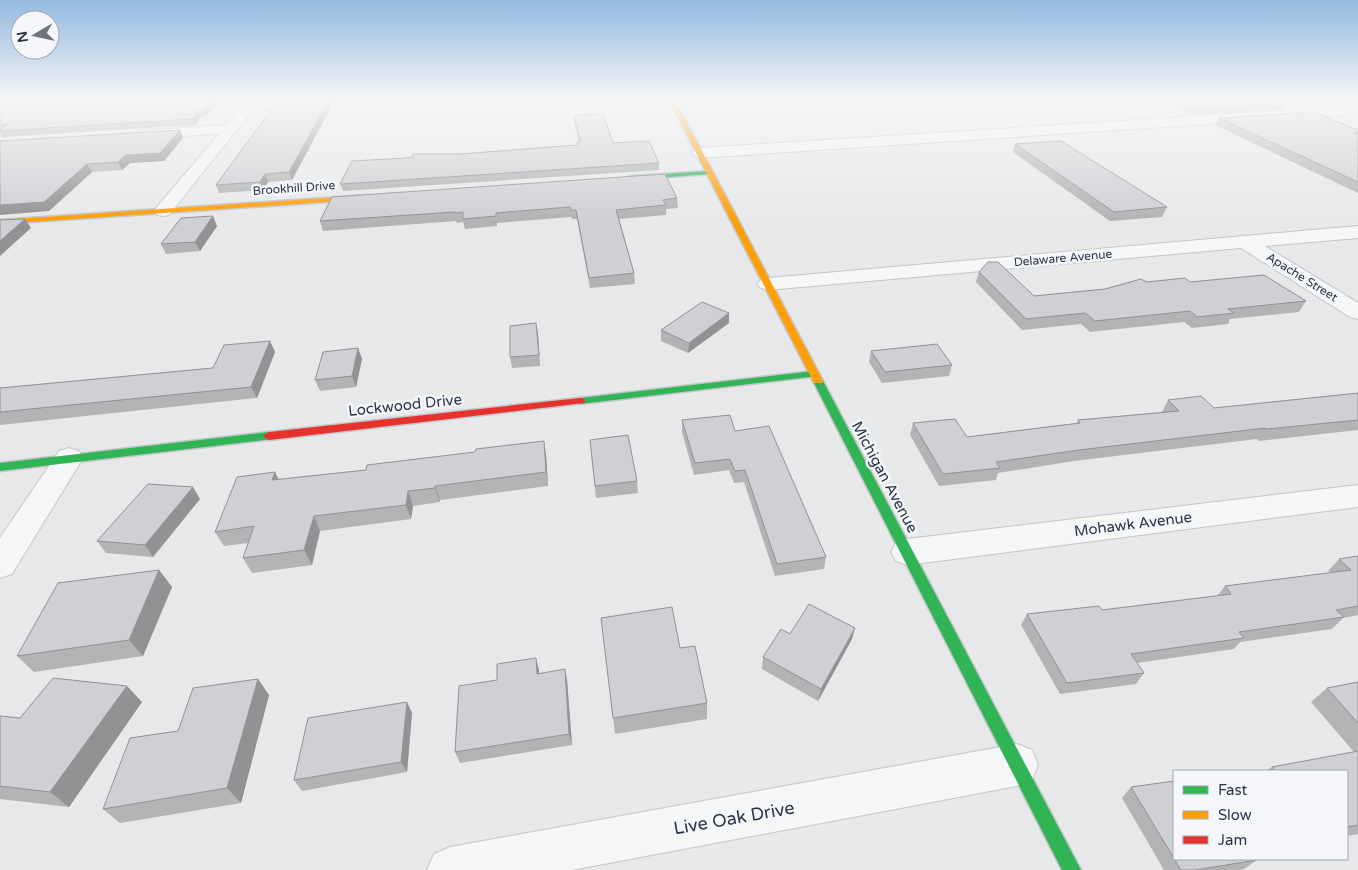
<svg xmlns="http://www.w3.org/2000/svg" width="1358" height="870" font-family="'Varela Round',sans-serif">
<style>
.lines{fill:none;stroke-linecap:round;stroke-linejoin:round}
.street-casing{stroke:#c4c6c8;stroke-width:2}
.fast-casing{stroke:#c4c6c8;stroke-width:3}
.slow-casing{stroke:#c4c6c8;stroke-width:3}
.jam-casing{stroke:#c4c6c8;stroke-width:3}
.street{fill:#f5f6f7;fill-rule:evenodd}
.fast{fill:#30b455;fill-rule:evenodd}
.slow{fill:#ff9f0a;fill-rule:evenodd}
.jam{fill:#e5322d;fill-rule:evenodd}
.wall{fill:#b1b3b5}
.shaded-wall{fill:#909294}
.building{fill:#ced0d3;stroke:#909294}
.labels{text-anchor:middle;stroke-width:5;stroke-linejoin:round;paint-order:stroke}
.far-street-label{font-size:12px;fill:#2b3445;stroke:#f4f6f9}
.street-label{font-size:15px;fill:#2b3445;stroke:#f4f6f9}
.near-street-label{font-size:18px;fill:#2b3445;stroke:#f4f6f9}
</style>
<rect width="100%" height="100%" fill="#e6e8ea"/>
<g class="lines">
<defs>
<path id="street" d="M249 98H262L169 215 163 216 157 215 154 211 157 207 219 134 144 138 139 137 137 134 139 131 226 125Z
M1358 106V114L699 158 694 156 691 153 694 150 699 148Z
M1358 226V238L1265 246 1358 303V319L1350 317 1241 248 768 290 761 288 757 284 761 280 768 278Z
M69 448 79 451 83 458 12 574 0 578V538L59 451Z
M1358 485V507L907 565 896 561 891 552 896 543 907 539Z
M1017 744 1032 750 1038 765 1032 780 1017 786 572 870H427L434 854 450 847Z"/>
<path id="fast" d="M709 171 712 173 711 174 630 180 627 178 630 176Z
M814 371 818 372 819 374 818 376 580 404 575 401 580 398Z
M818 378 823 381 1081 870H1062L813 381Z
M269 432 275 436 273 439 0 471V463Z"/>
<path id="slow" d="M668 98H674L823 381 822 383H814L813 381Z
M368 195 372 197 371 199 0 224V220Z"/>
<path id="jam" d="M580 398 584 399 585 401 584 403 269 440 263 436 269 432Z"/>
</defs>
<use href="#street" class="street-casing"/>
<use href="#fast" class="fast-casing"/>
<use href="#slow" class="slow-casing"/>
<use href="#jam" class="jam-casing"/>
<use href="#street" class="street"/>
<use href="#fast" class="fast"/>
<use href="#slow" class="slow"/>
<use href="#jam" class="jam"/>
</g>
<path class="wall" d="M0 98H221L205 117H201L194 125 2 137 0 133Z
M280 98H336L292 180 268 182 263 190 219 193 216 185Z
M1158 98H1281L1288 101 1284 109 1193 115Z
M574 115 613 143 659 163V170L343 191 340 184 405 158 413 157 577 145 579 142 574 122Z
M1219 118 1358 130V193L1215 125Z
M180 130 183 138 164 161 130 163 122 170 92 172 49 211 0 141Z
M1015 144 1167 207 1162 217 1110 221 1013 152Z
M332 197 677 198 678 208 666 209V215L619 219 634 273 635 284 590 288 577 219H572L571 217 497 223V226L465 229 463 222 457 223 456 221 323 231 320 221Z
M217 226 200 251 166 254 161 244Z
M979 272 1034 296 1105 289 1147 282H1190L1306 301 1299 312 1230 319 1228 324 1192 328 1184 322 1090 332 1081 324 1022 330 976 282Z
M729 313V323L688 353 661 341V330Z
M538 334 540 366 512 368 510 357Z
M270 341 275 352 257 398 0 425V388L213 368Z
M358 348 362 359 356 387 320 391 315 380Z
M871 351 952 365 949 376 882 383 869 362Z
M1358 393V430L1259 441 1257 439 1074 461 998 473 996 480 939 486 910 435 913 423 967 437 1077 423 1078 420 1162 412 1168 400 1214 408Z
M682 420 735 431 826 557 824 569 775 576 744 482 734 483 729 470 694 475 682 432Z
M590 440 637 481 638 493 596 498Z
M546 455 548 486 440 500V502L413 506 411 519 320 531 312 565 252 573 243 558 248 543 224 546 215 532 279 479Z
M200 499 153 557 106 553 97 541Z
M1358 556V615L1343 618 1332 629 1240 642 1234 649 1137 663 1144 673 1136 684 1060 694 1021 625 1027 614 1102 610 1217 596 1225 586 1331 573 1328 571 1339 559Z
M159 570 172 587 143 656 34 672 17 656Z
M601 618 680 648 707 703V719L615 734Z
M790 634 852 639 818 701 762 669 763 657Z
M539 670V673L567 680 572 745 460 763 455 752 497 680Z
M1358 682V834L1347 836V771H1266L1272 767 1354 752 1311 702 1327 688Z
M269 695 241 803 120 823 103 809 178 731Z
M142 702 69 807 0 799V716L20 718Z
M412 713 407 772 302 791 294 780Z
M1131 787 1257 860 1244 869 1239 870H1164L1122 798Z"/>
<path class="shaded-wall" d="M214 98H221L205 117 203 111Z
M330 98H336L292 180 289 172Z
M199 111 201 117 194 125 192 119Z
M180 130 183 138 164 161 130 163 122 170 118 162 126 155Z
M87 164 92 172 49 211 0 215V205Z
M265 174 268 182 263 190 260 182Z
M213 216 217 226 200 251 195 242Z
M25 219 31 228 0 256V241Z
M729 313V323L688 353 689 343Z
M536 323 538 334 540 366 539 355Z
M270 341 275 352 257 398 251 387Z
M358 348 362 359 356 387 352 376Z
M544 441 546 455 548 486 546 472Z
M275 472 282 487 272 480Z
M435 486 440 500V502L435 488Z
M193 487 200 499 153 557 145 545Z
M408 491 413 506 411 519 406 505Z
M314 516 320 531 312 565 304 550Z
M159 570 172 587 143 656 129 640Z
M855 628 852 639 818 701 821 689Z
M536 658 539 670V685L537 674Z
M565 669 567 680 572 745 569 734Z
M258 679 269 695 241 803 227 788Z
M127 686 142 702 69 807 50 792Z
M407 702 412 713 407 772 401 762Z"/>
<path class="building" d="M0 98H214L203 111H199L192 119 0 131V130L8 124 0 125Z
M280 98H330L289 172 265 174 260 182 216 185Z
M1177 98H1281L1288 101 1196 107Z
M1313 112 1358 130V132L1354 133 1358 134V182L1219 118Z
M603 114 613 143 649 141 659 163 340 184 352 161 405 158 413 157V154H461L577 145V142H580L574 115Z
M180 130 160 153 126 155 118 162 87 164 44 202 0 205V141Z
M1061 141 1167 207 1114 212 1015 144Z
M665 174 677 198 663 200 666 205 616 210 634 273 589 278 576 210H571L570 207 496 213V216L463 219V212L455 213V212L320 221 332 197Z
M213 216 195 242 161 244 181 218Z
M25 219 0 241V220Z
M988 262H998L1034 296 1105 289 1141 279 1147 282 1185 278 1190 282 1264 275 1306 301 1228 309 1234 313 1197 317 1190 311 1095 321 1085 313 1026 319 979 272Z
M702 302 729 313 689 343 661 330Z
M536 323 539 355 510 357V326Z
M270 341 251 387 0 412V388L213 368 224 345Z
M937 344 952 365 885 372 871 351Z
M358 348 352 376 315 380 323 352Z
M1358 393V420L1267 429 1265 428 1079 450 996 462 1000 468 943 474 913 423 955 419 967 437 1080 423 1078 420 1179 411 1168 400 1201 396 1214 408Z
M730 415 735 431 769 426 826 557 777 564 745 470 735 471 730 459 695 463 682 420Z
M628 435 637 481 595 486 590 440Z
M544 441 546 472 435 486V488L408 491 406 505 314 516 304 550 243 558 254 526 215 532 237 477 275 472 272 480 366 470 367 465 475 452 476 449Z
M148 484 193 487 145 545 97 541Z
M1358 556V606L1336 610 1344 617 1239 632 1244 638 1131 654 1144 673 1067 683 1027 614 1099 606 1102 610 1231 594 1225 586 1351 570 1339 559Z
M159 570 129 640 17 656 58 583Z
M809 604 855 628 821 689 763 657 781 629 790 634Z
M672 607 680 648 695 646 707 703 613 718 601 618Z
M536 658 537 674 565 669 569 734 455 752 459 686 497 680V664Z
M53 678 127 686 50 792 0 786V716L20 718Z
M258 679 227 788 103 809 130 738 178 731 193 688Z
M1358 682V723L1327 688Z
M407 702 401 762 294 780 308 718Z
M1358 751V825L1347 827V771H1275L1272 767Z
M1174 781V859H1256L1257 860 1195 870H1181L1131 787Z"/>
<linearGradient id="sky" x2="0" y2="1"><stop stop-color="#93bae0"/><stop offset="0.45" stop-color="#f4f5f6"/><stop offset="1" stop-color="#f4f5f6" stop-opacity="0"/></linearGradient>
<rect width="1358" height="220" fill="url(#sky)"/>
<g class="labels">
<g class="far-street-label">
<text transform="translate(294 188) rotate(-4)" y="4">Brookhill Drive</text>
<text transform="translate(1063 258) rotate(-5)" y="4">Delaware Avenue</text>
<text transform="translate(1302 277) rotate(32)" y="4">Apache Street</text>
</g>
<g class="street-label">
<text transform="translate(405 405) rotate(-6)" y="5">Lockwood Drive</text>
<text transform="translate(885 477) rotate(62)" y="5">Michigan Avenue</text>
<text transform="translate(1133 524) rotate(-7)" y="5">Mohawk Avenue</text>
</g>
<g class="near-street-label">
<text transform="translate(734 818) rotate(-10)" y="6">Live Oak Drive</text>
</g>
</g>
<rect x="1173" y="770" width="175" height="90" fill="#f4f6f9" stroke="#a4a8b1"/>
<rect x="1183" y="786" width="25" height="8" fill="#30b455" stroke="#a4a8b1"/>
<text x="1218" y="795" font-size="15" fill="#2b3445">Fast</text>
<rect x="1183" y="811" width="25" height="8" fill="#ff9f0a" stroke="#a4a8b1"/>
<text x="1218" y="820" font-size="15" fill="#2b3445">Slow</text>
<rect x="1183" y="836" width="25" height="8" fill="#e5322d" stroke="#a4a8b1"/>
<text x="1218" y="845" font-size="15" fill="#2b3445">Jam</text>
<g transform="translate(35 35) rotate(261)"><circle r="24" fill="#f4f6f9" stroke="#a4a8b1"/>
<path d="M0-4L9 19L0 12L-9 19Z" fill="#6c737f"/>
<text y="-8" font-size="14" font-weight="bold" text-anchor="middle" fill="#2b3445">N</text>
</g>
</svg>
